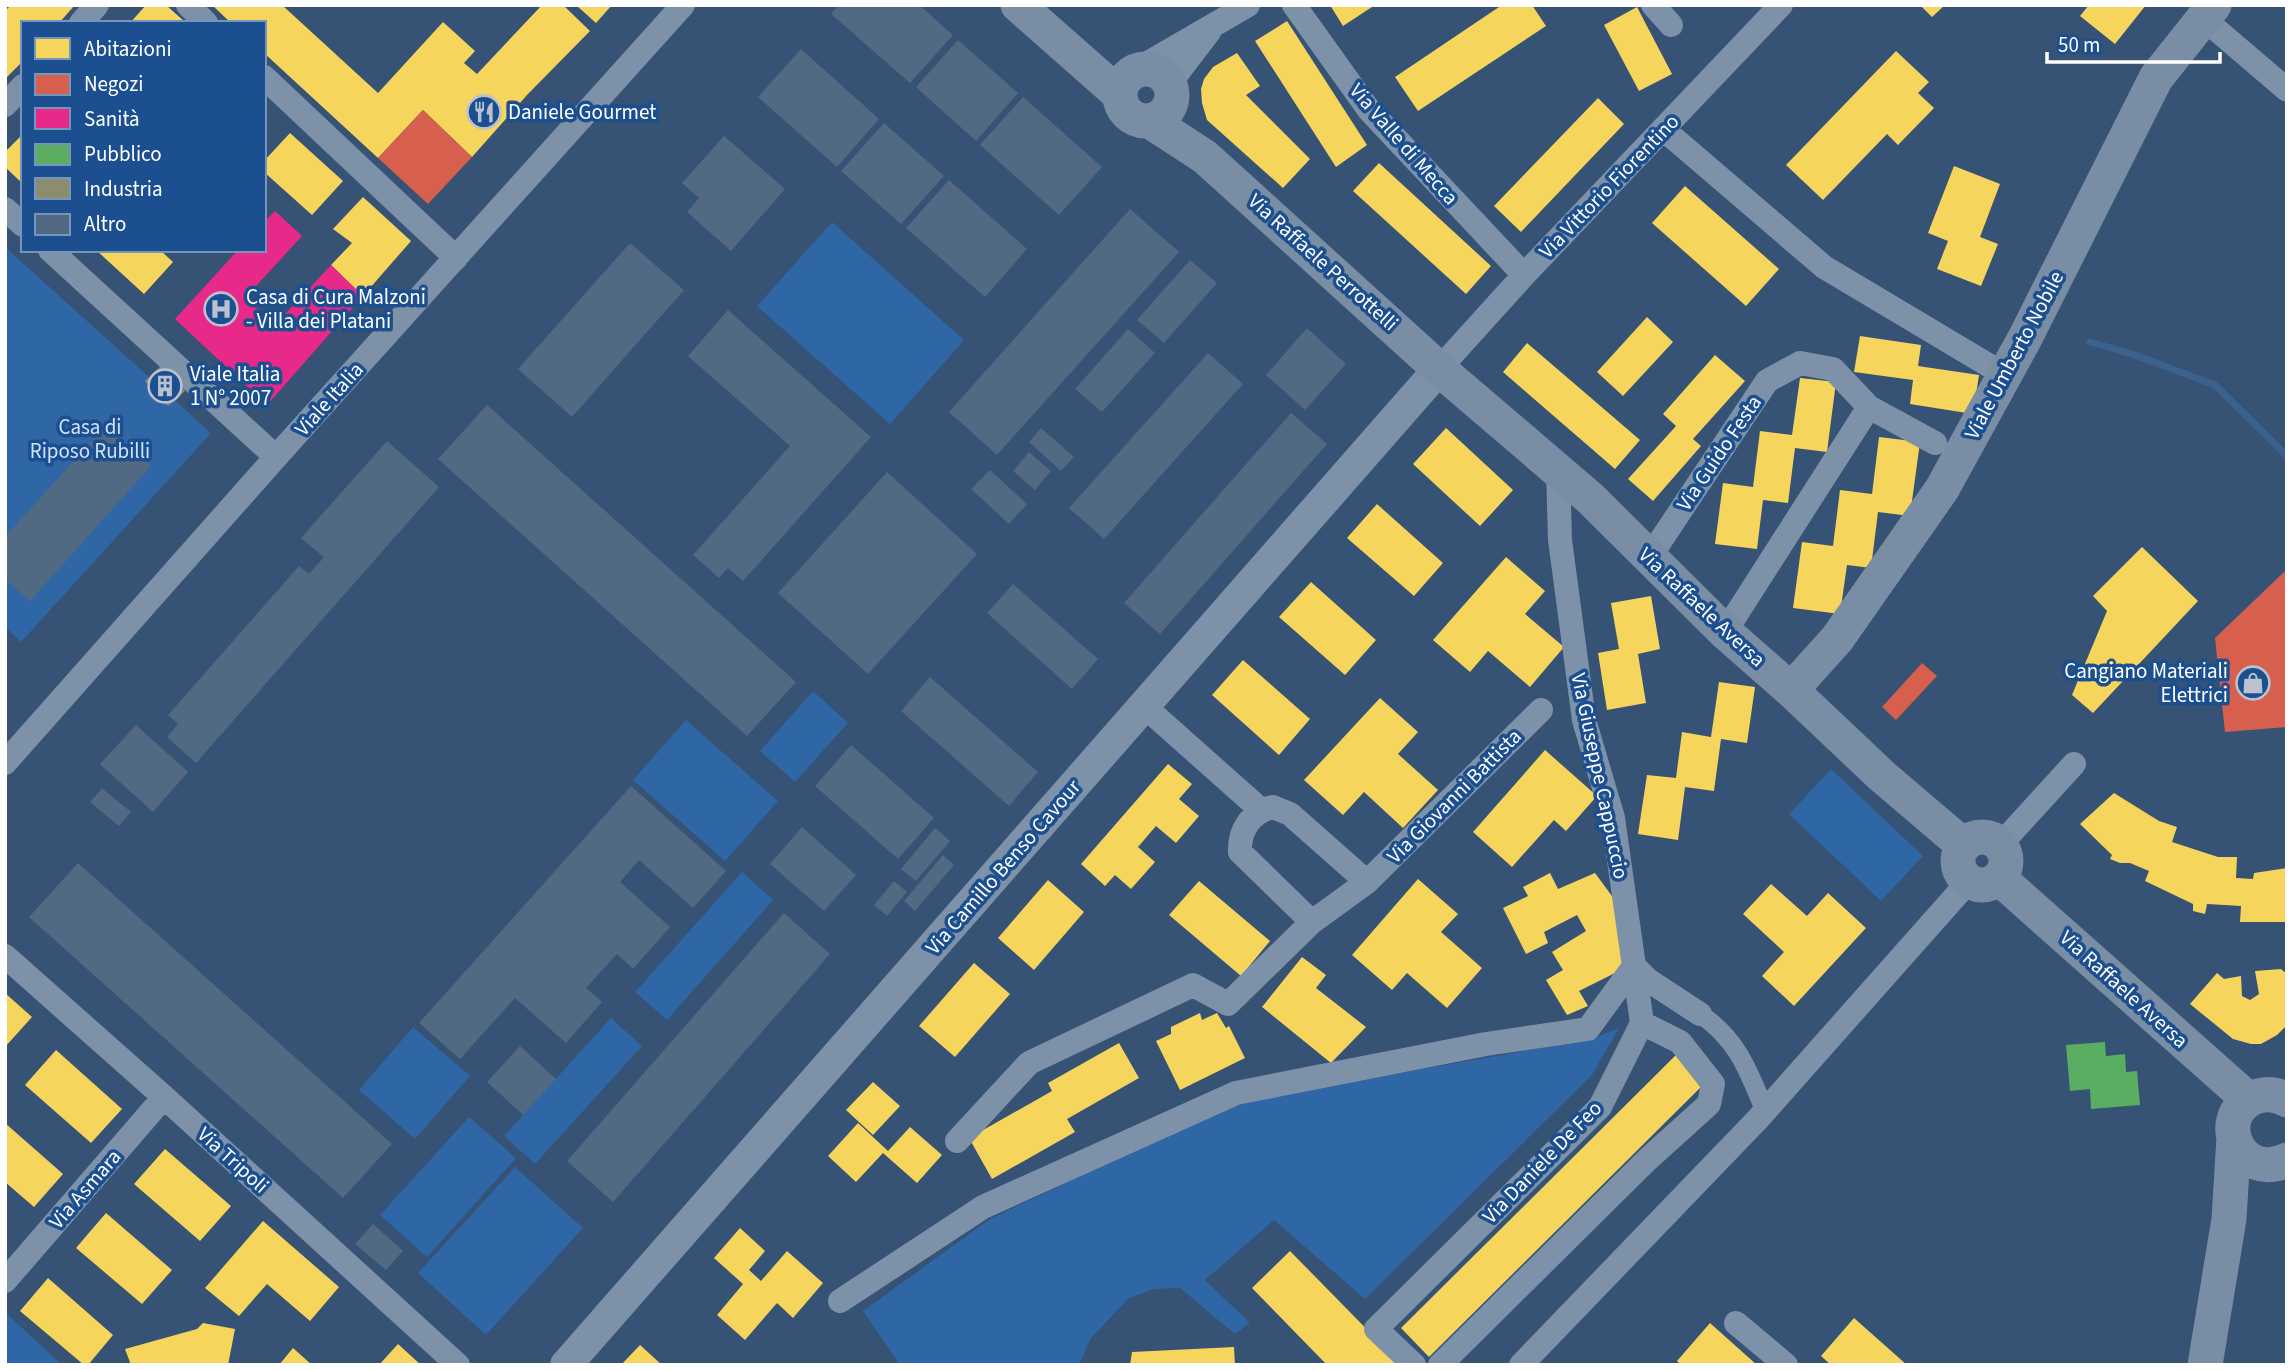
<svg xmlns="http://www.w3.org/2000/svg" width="2292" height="1370" font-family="'Source Sans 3',sans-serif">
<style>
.green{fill:#2f66a5}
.homes{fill:#f6d55c}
.shops{fill:#d6604d}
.health{fill:#e7298a}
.public{fill:#5aae61}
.industry{fill:#8c8c6e}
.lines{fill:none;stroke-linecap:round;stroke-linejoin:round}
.stream{stroke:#3b618d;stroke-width:7}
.building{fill:#526984}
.pedestrian{stroke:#7d92a8;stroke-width:19}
.minor{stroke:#7d92a8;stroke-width:24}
.tertiary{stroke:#7d92a8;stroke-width:32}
.secondary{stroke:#798da4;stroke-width:35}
.labels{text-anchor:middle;stroke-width:7;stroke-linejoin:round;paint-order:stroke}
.poi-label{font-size:21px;fill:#fff;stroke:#1b4f8f;text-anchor:start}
.street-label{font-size:21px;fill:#fff;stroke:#1b4f8f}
.park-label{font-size:21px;fill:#cfe3fa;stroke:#1b4f8f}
</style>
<rect width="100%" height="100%" fill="#365274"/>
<path class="green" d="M832 222 964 340 890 424 757 306Z
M5 247 211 433 21 642 5 627Z
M813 691 848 723 795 782 760 751Z
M686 720 778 801 725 861 633 780Z
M1831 769 1923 856 1881 901 1789 814Z
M742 872 773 900 667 1020 635 992Z
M611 1018 642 1046 535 1164 504 1136Z
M413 1027 470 1076 415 1139 359 1090Z
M1619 1028 1592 1075 1365 1299 1274 1220 1205 1280 1250 1323 1235 1334 1180 1288 1154 1289 1129 1298 1091 1338 1079 1365H900L863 1311 990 1219 1236 1102 1592 1039Z
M469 1117 516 1158 427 1257 380 1215Z
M515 1167 583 1228 486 1335 418 1273Z
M6 1313 62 1365H5Z"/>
<path class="homes" d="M11 5H75L59 23H23V61L5 79V11Z
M146 5H166L186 23H130Z
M212 5H282L378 93 443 22 475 51 464 63 477 74 542 5H563L590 31 527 95 472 157 423 110 378 158 264 53V23H231Z
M576 5H612L596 23Z
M1330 5H1375L1343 26Z
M1502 5H1532L1546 26 1418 111 1395 77Z
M1920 5H1945L1932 17Z
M2089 5H2146L2115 44 2080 16Z
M1637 7 1672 74 1639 91 1604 25Z
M1287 21 1367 145 1336 167 1255 41Z
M1896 51 1929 82 1918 93 1934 108 1898 145 1887 134 1823 200 1786 165Z
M1237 53 1260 86 1246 95 1310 159 1283 188 1207 120 1202 103 1201 89 1204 79 1213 67Z
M1598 98 1624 124 1521 232 1494 206Z
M290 133 343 181 312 215 264 172V161Z
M23 134V184L5 167V152Z
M1379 163 1491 266 1466 294 1353 191Z
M1954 166 2000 184 1980 237 1998 244 1981 286 1937 269 1948 241 1928 233Z
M1685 186 1779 269 1746 306 1652 223Z
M363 197 411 241 363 296 331 265 352 243 333 229Z
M96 250H160L173 262 144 294Z
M1647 317 1673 342 1623 396 1597 372Z
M1860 336 1921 345 1918 366 1979 375 1973 414 1910 404 1913 380 1854 372Z
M1527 343 1640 440 1615 469 1503 372Z
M1715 355 1745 381 1693 439 1701 446 1653 501 1628 479 1676 426 1663 414Z
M1800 378 1836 382 1827 452 1795 448 1788 503 1763 500 1757 549 1715 544 1723 483 1753 487 1760 431 1792 435Z
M1446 428 1513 490 1480 526 1413 464Z
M1879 437 1920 442 1910 516 1878 512 1871 568 1847 565 1840 614 1793 608 1802 542 1833 546 1840 490 1872 494Z
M1377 504 1443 563 1414 596 1347 538Z
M2142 547 2198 601 2093 713 2072 695 2107 611 2093 596Z
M1506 557 1545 591 1525 614 1564 647 1530 687 1488 651 1470 672 1433 640Z
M1311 582 1376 640 1345 675 1279 617Z
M1651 596 1660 649 1638 654 1646 703 1607 710 1598 653 1619 649 1611 603Z
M2287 653V719H2280L2276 654Z
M1243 660 1310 719 1279 755 1212 695Z
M1719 682 1755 687 1747 743 1721 739 1714 791 1685 787 1678 840 1638 834 1647 775 1676 778 1682 732 1711 737Z
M1380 698 1418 732 1398 754 1438 790 1403 828 1364 792 1343 815 1304 780Z
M1545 750 1597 796 1566 831 1554 820 1512 867 1473 832Z
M1168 764 1192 784 1179 799 1199 816 1176 843 1156 826 1138 847 1155 862 1131 889 1115 875 1105 886 1081 864Z
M2114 793 2159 821 2177 827 2172 842 2218 857H2237L2236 878 2253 879 2254 873 2287 868V922H2240L2241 906 2207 904 2205 914 2193 911V904L2145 881 2149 871 2130 863H2120L2110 859 2112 855 2080 824Z
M1550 873 1558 889 1595 873 1620 907 1625 968 1579 991 1588 1006 1567 1015 1546 980 1563 970 1552 952 1586 931 1577 915 1544 932 1548 943 1526 954 1503 908 1528 896 1523 887Z
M1418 879 1458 914 1441 932 1482 968 1447 1008 1407 973 1392 990 1352 955Z
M1048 880 1084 912 1034 970 998 938Z
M1199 881 1270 941 1241 976 1169 915Z
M1771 884 1807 916 1828 893 1866 928 1794 1006 1762 976 1784 952 1743 914Z
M1302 957 1326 975 1316 988 1366 1027 1331 1063 1262 1007Z
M974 963 1010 994 955 1057 919 1026Z
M2281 969 2287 974V1025L2277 1035 2261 1044H2251L2233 1039 2190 1004 2217 973 2224 979 2241 976 2242 996 2250 1000 2259 994 2255 971Z
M5 993 32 1017 5 1047Z
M1200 1013 1202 1020 1217 1013 1226 1028 1229 1026 1245 1058 1180 1090 1156 1041 1171 1034V1027Z
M1119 1043 1139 1078 1067 1119 1075 1132 992 1179 969 1138 1052 1091 1048 1083Z
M56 1050 122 1109 91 1143 25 1085Z
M1677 1054 1705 1083 1429 1357 1401 1328Z
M873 1082 900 1106 873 1135 846 1110Z
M5 1123 63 1174 34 1207 5 1182Z
M858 1123 888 1151 910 1127 942 1155 917 1183 883 1153 856 1182 828 1156Z
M165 1149 231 1206 200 1241 134 1184Z
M106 1213 172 1270 142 1304 76 1248Z
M263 1221 339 1287 310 1321 267 1284 239 1316 205 1288Z
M740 1228 765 1251 749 1270 761 1281 787 1251 823 1283 793 1318 777 1303 745 1340 717 1315 743 1284 714 1258Z
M1290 1251 1397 1360 1393 1365H1327L1252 1288Z
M48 1278 113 1335 88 1365H84L20 1311Z
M1854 1318 1907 1365H1831L1821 1356Z
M203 1323 235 1329 228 1365H131L125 1349 197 1329Z
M1710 1323 1757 1365H1681L1677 1361Z
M398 1344 421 1365H379Z
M640 1345 662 1365H621Z
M1234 1347 1235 1365H1130L1132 1352Z
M293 1348 312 1365H279Z"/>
<path class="shops" d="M423 110 472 157 428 204 378 158Z
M2284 572H2287V727L2225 732 2215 638Z
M1922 663 1937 676 1896 720 1882 707Z"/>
<path class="health" d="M275 211 302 236 245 298 275 325 331 265 363 296 267 405 175 319 238 250H264V222Z"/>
<path class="public" d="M2105 1042 2106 1056 2125 1054 2126 1072 2137 1071 2140 1105 2091 1109 2090 1089 2070 1091 2066 1045Z"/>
<path class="industry" d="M161 366 185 391 168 406 145 381Z"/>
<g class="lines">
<path class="stream" d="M2090 342 2135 355 2215 385 2287 456"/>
</g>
<path class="building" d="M839 5H919L953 35 910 83 831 14Z
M958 40 1018 93 976 141 916 87Z
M801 49 879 119 837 167 758 97Z
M1023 97 1102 167 1059 215 980 145Z
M884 123 944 176 901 224 841 171Z
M724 136 785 189 731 251 687 212 699 198 682 183Z
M949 180 1027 249 985 297 906 228Z
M1130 209 1179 252 997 455 949 412Z
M630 243 684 290 572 417 518 369Z
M1190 260 1217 283 1164 343 1137 320Z
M728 310 871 437 743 581 728 568 719 578 693 555 790 446 688 356Z
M1307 328 1346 364 1305 410 1266 375Z
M1128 329 1155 353 1102 412 1075 389Z
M1208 353 1243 384 1104 539 1069 508Z
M487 405 796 682 747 736 438 459Z
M1291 413 1327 444 1160 634 1124 603Z
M106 425 151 466 30 601 5 579V537Z
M1041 428 1074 457 1061 471 1029 442Z
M387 441 439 487 196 763 167 737 178 724 168 715 299 566 309 574 324 557 301 538Z
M1029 452 1051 471 1035 490 1013 471Z
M990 470 1027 504 1009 524 971 489Z
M887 472 977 554 868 674 778 593Z
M1013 584 1098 659 1072 689 987 613Z
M930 677 1038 772 1009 806 901 711Z
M136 725 188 772 153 812 100 764Z
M851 745 934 818 898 859 815 786Z
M631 786 726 871 693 908 639 860 620 882 670 927 633 969 617 954 586 988 602 1002 566 1043 515 998 460 1059 419 1023Z
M102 788 131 812 119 826 90 802Z
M802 827 856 875 824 911 770 864Z
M935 828 950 841 916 881 901 869Z
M943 855 954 865 915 911 904 901Z
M78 863 392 1144 343 1198 29 917Z
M894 881 907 892 887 916 874 905Z
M784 913 830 954 613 1202 567 1161Z
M520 1046 556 1079 523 1115 487 1082Z
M373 1224 403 1251 386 1270 355 1244Z"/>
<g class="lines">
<path class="pedestrian" d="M1700 1014C1738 1040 1748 1070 1765 1111"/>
<path class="minor" d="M188 5 206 23
M1294 5 1369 110 1524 275
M1653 5 1671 25
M2204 19 2287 90
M81 23 97 5
M1136 70 1248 5
M264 77 456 258
M1170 83 1209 32
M5 105 23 86
M1663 129 1824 267 2005 375
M5 209 23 225
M50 250 276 457
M1439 369 1524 275 1781 5
M1558 469 1560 540 1584 720 1613 818 1642 1023
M1649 558 1767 381 1800 363 1833 369 1869 407
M1725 632 1869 407 1935 443
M1144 706 1261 810
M5 763 276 457 683 5
M1273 807 1290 814 1367 882 1312 922 1240 852C1239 830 1251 812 1273 807Z
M2000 845 2074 764
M1367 882 1541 710
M5 956 164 1097 458 1365
M1634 966 1648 980 1700 1014
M957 1141 1029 1063 1193 985 1228 1004 1312 922
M5 1281 164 1097
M840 1301 983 1207 1236 1093 1486 1044 1588 1029 1634 966
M1736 1323 1786 1365
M1414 1365 1376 1329 1600 1107 1642 1023
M1440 1365 1647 1160 1709 1104 1713 1084 1680 1042 1642 1023
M1521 1365 1757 1120 1969 881"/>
<path class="tertiary" d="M566 1365 1439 369"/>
<path class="secondary" d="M1018 5 1120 95
M1120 95a26 26 0 1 1 52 0a26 26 0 1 1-52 0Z
M1150 121 1205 157 1439 369 1590 498 1725 632 1791 690 1882 776 1963 845
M1791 690 1837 639 1942 489 2025 338 2156 78 2214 5
M1958 861a24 24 0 1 1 48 0a24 24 0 1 1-48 0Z
M1999 878 2249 1100
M2287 1100C2277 1094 2266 1093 2255 1097 2210 1116 2240 1183 2287 1160
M2205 1365 2229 1219 2234 1137"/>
</g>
<defs>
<symbol id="restaurant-ring" viewBox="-11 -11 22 22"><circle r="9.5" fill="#1b4f8f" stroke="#b9c2ce" stroke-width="1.5"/><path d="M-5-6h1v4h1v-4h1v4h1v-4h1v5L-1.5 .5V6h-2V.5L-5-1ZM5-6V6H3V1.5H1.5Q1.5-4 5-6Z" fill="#b9c2ce"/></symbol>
<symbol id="hospital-ring" viewBox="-11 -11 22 22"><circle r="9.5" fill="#1b4f8f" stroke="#b9c2ce" stroke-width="1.5"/><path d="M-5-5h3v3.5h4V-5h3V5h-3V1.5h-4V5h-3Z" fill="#b9c2ce"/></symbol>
<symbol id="building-ring" viewBox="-11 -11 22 22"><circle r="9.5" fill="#1b4f8f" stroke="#b9c2ce" stroke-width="1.5"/><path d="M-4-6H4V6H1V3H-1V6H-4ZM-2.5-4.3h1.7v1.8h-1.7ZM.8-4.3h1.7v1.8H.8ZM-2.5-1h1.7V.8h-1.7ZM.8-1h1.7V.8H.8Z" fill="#b9c2ce"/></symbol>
<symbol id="shop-ring" viewBox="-11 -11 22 22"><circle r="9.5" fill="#1b4f8f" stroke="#b9c2ce" stroke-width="1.5"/><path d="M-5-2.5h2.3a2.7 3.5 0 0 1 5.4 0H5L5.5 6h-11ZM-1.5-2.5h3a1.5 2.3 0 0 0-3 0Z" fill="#b9c2ce"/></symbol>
</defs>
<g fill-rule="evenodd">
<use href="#restaurant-ring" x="465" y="93" width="38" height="38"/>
<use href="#hospital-ring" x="202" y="290" width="38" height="38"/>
<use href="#building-ring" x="146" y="367" width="38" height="38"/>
<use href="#shop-ring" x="2234" y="664" width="38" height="38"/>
</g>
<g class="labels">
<g class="poi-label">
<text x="508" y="119">Daniele Gourmet</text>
<text x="246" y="304">Casa di Cura Malzoni<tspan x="246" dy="24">- Villa dei Platani</tspan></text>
<text x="190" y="381">Viale Italia<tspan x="190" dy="24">1 N° 2007</tspan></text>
<text x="2228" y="678" text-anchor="end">Cangiano Materiali<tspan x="2228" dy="24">Elettrici</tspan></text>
</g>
<g class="street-label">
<text transform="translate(1404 144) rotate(49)" y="7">Via Valle di Mecca</text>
<text transform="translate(1609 186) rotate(-46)" y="7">Via Vittorio Fiorentino</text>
<text transform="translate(1323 262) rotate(42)" y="7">Via Raffaele Perrottelli</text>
<text transform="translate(2014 355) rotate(-62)" y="7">Viale Umberto Nobile</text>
<text transform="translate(329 399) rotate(-48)" y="7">Viale Italia</text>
<text transform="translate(1719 453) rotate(-56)" y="7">Via Guido Festa</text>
<text transform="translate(1702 607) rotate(43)" y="7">Via Raffaele Aversa</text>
<text transform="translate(1600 776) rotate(78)" y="7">Via Giuseppe Cappuccio</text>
<text transform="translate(1454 796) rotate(-45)" y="7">Via Giovanni Battista</text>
<text transform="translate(1003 867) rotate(-49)" y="7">Via Camillo Benso Cavour</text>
<text transform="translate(2124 989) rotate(42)" y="7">Via Raffaele Aversa</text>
<text transform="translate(233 1160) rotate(42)" y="7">Via Tripoli</text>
<text transform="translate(1542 1162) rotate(-46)" y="7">Via Daniele De Feo</text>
<text transform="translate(85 1189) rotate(-49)" y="7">Via Asmara</text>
</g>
<g class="park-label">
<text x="90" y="434">Casa di<tspan x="90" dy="24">Riposo Rubilli</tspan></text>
</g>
</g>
<rect width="2292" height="1370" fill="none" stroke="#ffffff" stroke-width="14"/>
<rect x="21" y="21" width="245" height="231" fill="#1b4f8f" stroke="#7695bc" stroke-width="2"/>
<rect x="35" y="38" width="35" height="21" fill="#f6d55c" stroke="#7695bc" stroke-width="2"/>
<text x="84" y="56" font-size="21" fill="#ffffff">Abitazioni</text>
<rect x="35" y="74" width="35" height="21" fill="#d6604d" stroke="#7695bc" stroke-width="2"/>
<text x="84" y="91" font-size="21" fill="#ffffff">Negozi</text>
<rect x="35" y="108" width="35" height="21" fill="#e7298a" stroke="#7695bc" stroke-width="2"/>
<text x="84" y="126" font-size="21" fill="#ffffff">Sanità</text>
<rect x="35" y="144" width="35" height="21" fill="#5aae61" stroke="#7695bc" stroke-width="2"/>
<text x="84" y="161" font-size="21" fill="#ffffff">Pubblico</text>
<rect x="35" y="178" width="35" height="21" fill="#8c8c6e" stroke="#7695bc" stroke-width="2"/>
<text x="84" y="196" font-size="21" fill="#ffffff">Industria</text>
<rect x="35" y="214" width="35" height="21" fill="#526984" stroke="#7695bc" stroke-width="2"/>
<text x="84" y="231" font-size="21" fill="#ffffff">Altro</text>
<path d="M2047 52v10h173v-10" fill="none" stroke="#ffffff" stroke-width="3.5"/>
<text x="2058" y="52" font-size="21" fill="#ffffff" stroke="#1b4f8f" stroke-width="5" paint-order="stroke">50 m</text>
</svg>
